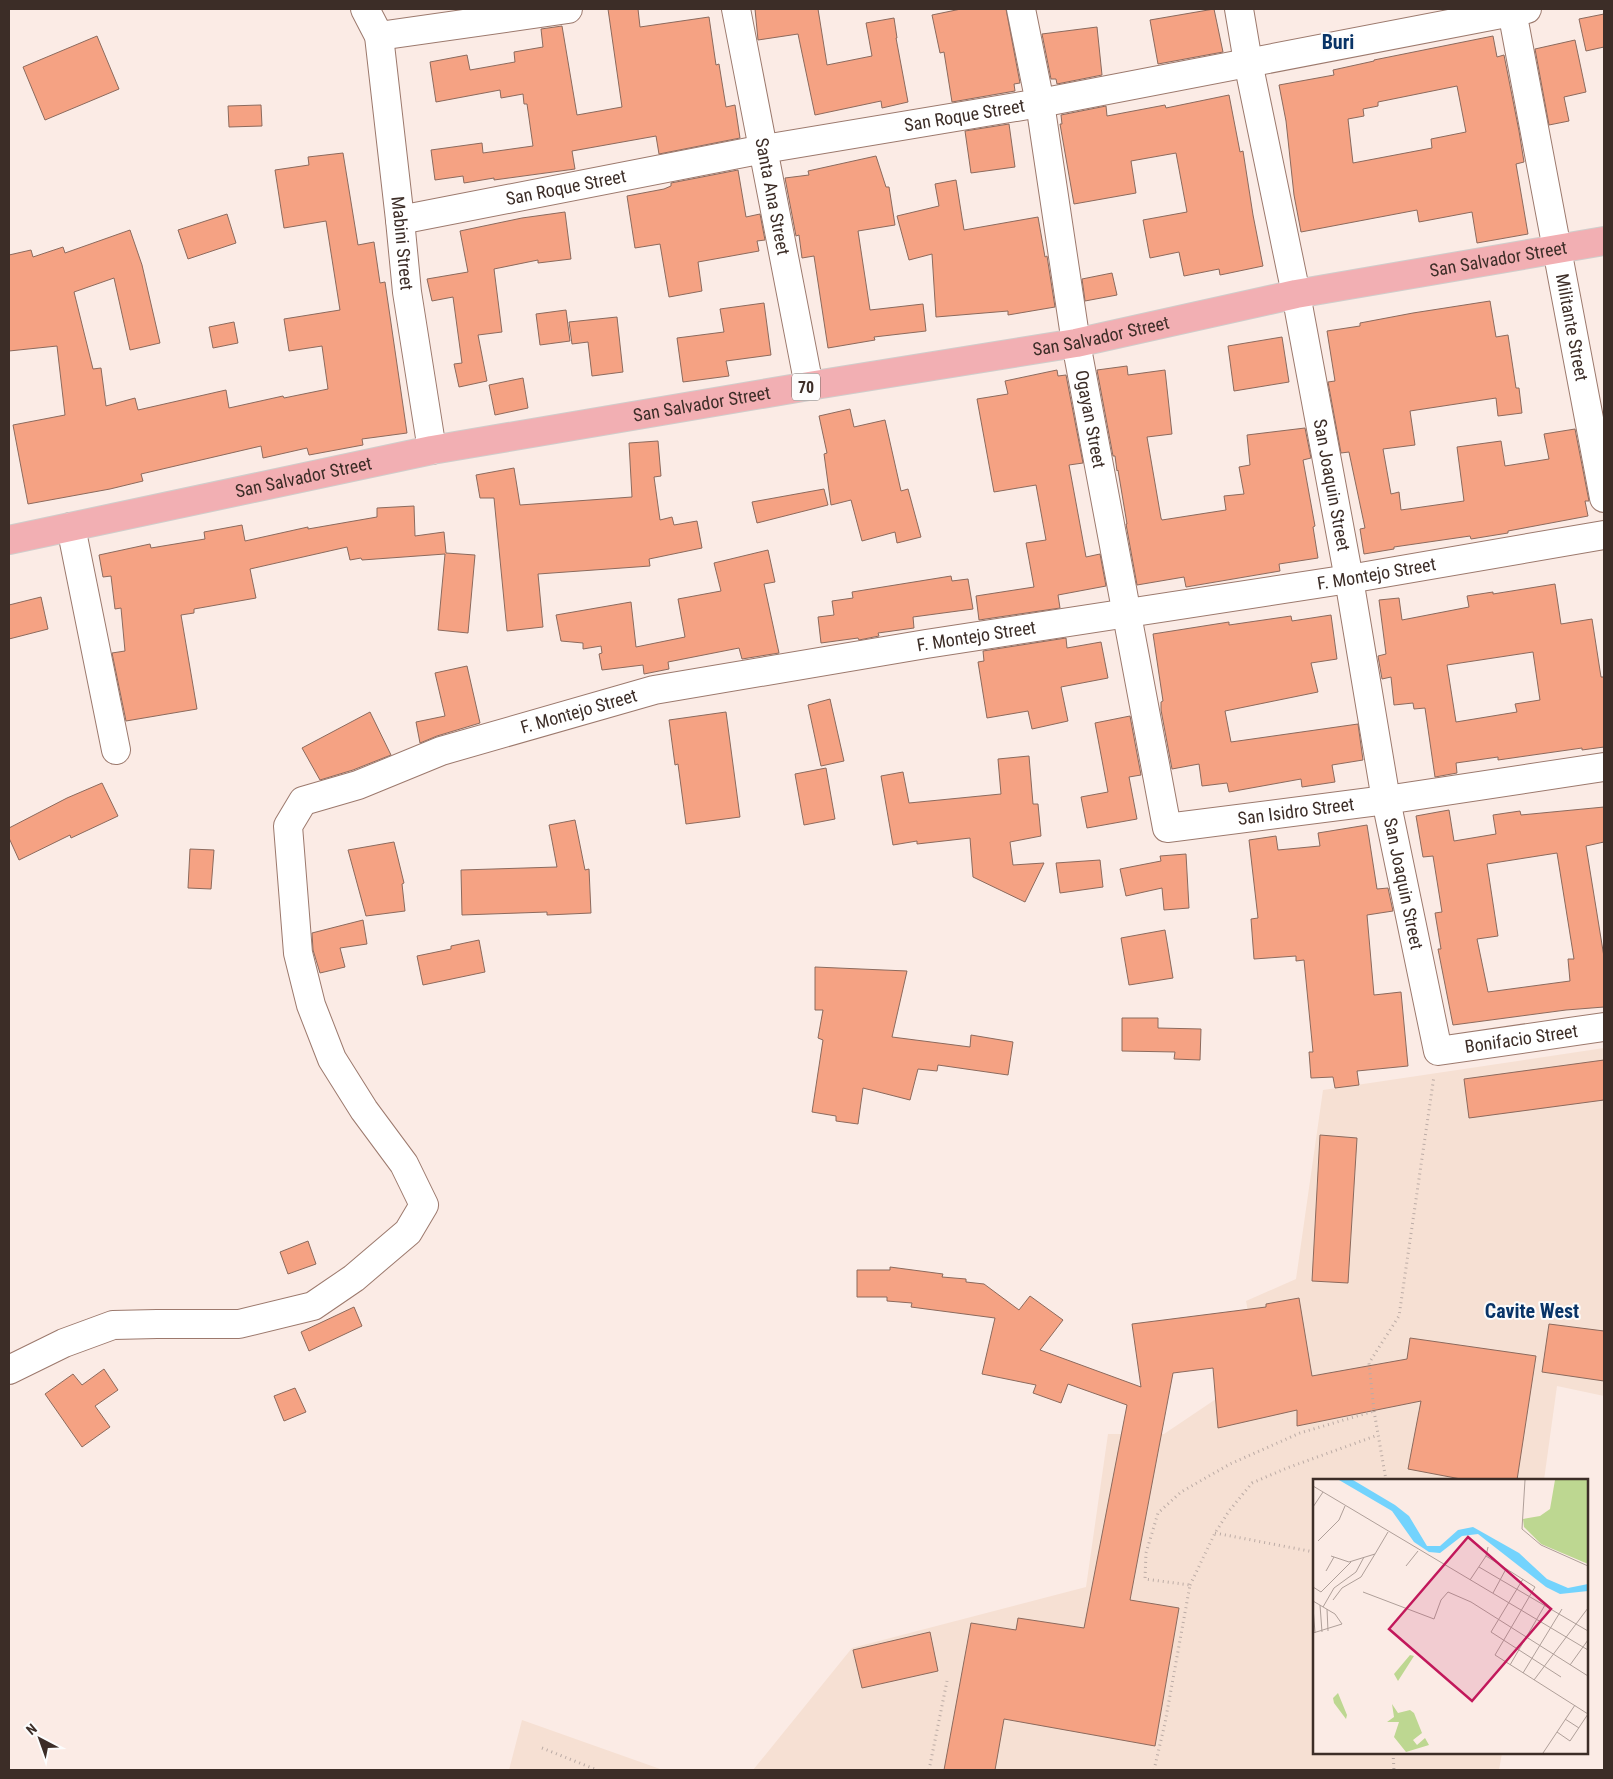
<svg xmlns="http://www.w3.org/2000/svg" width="1613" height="1779" font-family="'Roboto Condensed',sans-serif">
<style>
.education{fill:#f6e0d3}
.building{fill:#f5a283;stroke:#8c6a5d;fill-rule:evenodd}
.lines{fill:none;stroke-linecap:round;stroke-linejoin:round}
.minor-casing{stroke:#9c796d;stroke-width:30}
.highway-casing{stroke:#d0cdcb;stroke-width:30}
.path{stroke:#bbaba5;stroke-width:3;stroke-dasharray:1 4;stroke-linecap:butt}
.minor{stroke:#fff;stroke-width:28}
.highway{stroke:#f2afb3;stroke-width:28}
.labels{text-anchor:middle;stroke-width:4;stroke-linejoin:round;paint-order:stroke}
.shield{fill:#fcfcfc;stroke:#766b67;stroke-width:1}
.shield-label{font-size:16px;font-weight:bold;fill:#3c2d27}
.street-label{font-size:18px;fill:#3c2d27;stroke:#fcfcfc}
.quarter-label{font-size:20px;font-weight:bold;fill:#093467;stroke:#fcfcfc}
.inset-road{fill:none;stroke:#af9f99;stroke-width:1}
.view{fill:#c2185b;fill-opacity:0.15;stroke:#c2185b;stroke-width:2.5}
.inset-edge{fill:none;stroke:#3c2d27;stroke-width:2.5}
</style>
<rect width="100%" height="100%" fill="#fbebe5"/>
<path class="education" d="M1604 1048V1396L1557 1386 1544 1480H1314V1753H1502L1499 1770H753L852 1648 1086 1587 1108 1434H1164L1259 1370 1246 1301 1296 1279 1323 1090Z
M522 1720 663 1770H509Z"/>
<path class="building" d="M608 9H638L640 27 709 17 716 65 719 64 726 107 735 105 740 138 659 154 656 136 572 151 575 169 494 180V178L464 183 463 176 435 180 431 150 482 143 483 153 533 146 527 104H524L523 94 501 98 500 90 436 102 430 62 467 55 470 70 515 62 514 52 543 47 541 29 562 26 577 115 622 107Z
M755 9H818L827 65 872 56 866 23 894 18 897 38H896L908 102 882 108 881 101 815 115 798 34 758 40Z
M961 9H1006L1020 83 1014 84 1015 91 952 102 944 52 940 53 932 15Z
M1214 9 1223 52 1158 64 1150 20Z
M1604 14V47L1586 51 1579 19Z
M1097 27 1102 75 1057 84 1056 79H1051L1042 34Z
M97 36 119 89 45 120 23 67Z
M1493 36 1497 57 1504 55 1519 131 1524 162 1516 164 1528 234 1477 243 1472 212 1419 222 1417 210 1301 232 1294 195 1286 121 1279 85 1334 75 1333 70 1374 61V60ZM1457 86 1466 132 1431 139 1432 148 1353 163 1348 119 1364 116 1363 109 1378 106V102Z
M1575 40 1586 92 1564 97 1569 121 1549 125 1535 49Z
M1229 95 1240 152 1243 151 1253 215 1263 266 1220 275 1219 269 1184 276 1179 252 1150 258 1143 220 1187 212 1176 153 1131 161 1136 193 1074 204 1060 124H1062L1061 115 1106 106 1107 116 1165 105 1166 108Z
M261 105 262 126 229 127 228 106Z
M1009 124 1015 167 971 173 965 131Z
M343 153 358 245 374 242 380 283 385 282 407 433 362 439 363 445 309 455 307 448 263 458 261 446 141 474 143 481 110 489 28 504 13 425 65 415 57 346 9 351V255L31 250 33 257 63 247 65 253 130 230 142 265 160 343 130 350 114 278 74 292 93 369 101 368 106 406 135 398 138 410 226 390 229 408 283 396 284 398 328 389 322 346 289 351 284 319 340 310 326 221 284 228 275 170 309 165 308 157Z
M876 156 886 187H889L895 225 858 231 870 310 923 304 926 331 874 337 875 340 828 348 814 256 802 258 799 235 796 236 785 178 809 175 808 171Z
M738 170 746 217 760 214 765 240 757 241 759 251 698 262 702 291 669 297 660 244 635 248 627 196 664 189 671 186V183Z
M956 180 964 230 1038 217 1045 257 1047 256 1055 307 1008 315V311L936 317 932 254 909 260 897 216 939 206 935 184Z
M565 212 571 259 538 263V260L494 269 502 332 478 335 487 381 459 387 454 364 462 363 453 297 432 301 427 279 468 272 460 231 522 218Z
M227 214 236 243 188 259 178 230Z
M1112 273 1117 295 1085 301 1082 279Z
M1490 301 1496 337 1508 335 1516 388H1519L1522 413 1498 416 1496 398 1410 411 1415 445 1383 449 1391 494 1399 492 1401 510 1464 501 1457 447 1501 441 1505 466 1549 459 1544 434 1575 429 1589 501H1585L1588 516 1508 531V533L1471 539 1470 536 1394 547V549L1364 554 1360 529 1365 528 1349 452 1341 453 1328 382 1335 381 1327 331 1360 326V323L1413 313Z
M764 303 771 355 726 361 729 376 683 382 677 338 724 332 720 309Z
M566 310 570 341 540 345 536 314Z
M617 317 623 372 592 376 588 342 572 344 569 322Z
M234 322 238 343 213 348 209 327Z
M1282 337 1289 382 1234 391 1228 346Z
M1127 366 1128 375 1165 370 1172 434 1147 437 1161 518 1162 520 1226 510 1224 496 1244 494 1239 467 1250 465 1247 435 1305 428 1311 458 1303 460 1315 526 1313 527 1318 558 1279 564 1280 571 1186 587 1184 577 1137 585 1126 524H1127L1118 470 1117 471 1115 456H1113L1097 370Z
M1057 370 1058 376 1066 375 1083 463 1069 465 1086 557 1100 554 1106 586 1058 595 1060 608 979 620 976 596 1034 587 1026 543 1046 540 1036 485 994 492 977 399 1008 394 1005 381Z
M523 378 528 408 495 415 489 385Z
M850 409 854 427 885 420 901 491 908 489 921 537 897 543 895 532 862 541 851 500 831 505 824 454 827 453 819 416Z
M658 441 661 476 654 477 660 520 672 517 674 525 697 521 702 548 649 559 650 566 538 574 543 627 507 631 494 498H480L476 475 514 468 520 505 632 497 629 443Z
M824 489 828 505 757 523 752 502Z
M414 506 415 536 444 532 446 553 475 555 468 633 438 630 445 554 362 560 361 558 350 560 347 547 250 569 256 598 194 609V613L181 615 197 709 126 721 112 653 125 651 121 608 115 609 111 576 103 577 99 555 150 544 151 548 205 539 204 532 242 525 245 541 308 527V529L377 517V508Z
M768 550 775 582 764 584 779 653 742 659 739 648 668 662 669 669 644 674 643 665 602 670 599 654 602 653 601 646 583 649V643L561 641 556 615 631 602 636 647 685 637 678 599 721 591 714 563Z
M951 576 952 581 968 579 973 609 913 617 914 628 878 633 879 636 859 640 858 638 821 643 818 617 834 615 832 601 853 598 852 592Z
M1555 584 1561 624 1592 619 1601 677H1604V747L1582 750V748L1498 760V757L1456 763 1457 773 1435 777 1425 708 1414 709 1413 703 1394 705 1391 677 1382 679 1378 656 1386 654 1379 600 1399 598 1402 620 1469 607 1467 596 1493 592V594ZM1533 652 1540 700 1515 704 1517 712 1456 722 1447 665Z
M41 597 48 629 9 639V605Z
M1331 615 1337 659 1311 663 1318 692 1225 711 1231 742 1358 724 1363 760 1332 765 1335 782 1302 787 1301 779 1229 792 1227 783 1202 786 1199 764 1172 769 1161 710V702L1163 701 1153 634 1229 622V625L1291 616 1292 621Z
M1066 638 1067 648 1101 642 1108 678 1061 687 1068 721 1032 729 1028 711 987 718 978 662 984 661 983 651Z
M467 666 480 723 437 736 420 743 416 722 445 716 435 673Z
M830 699 844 761 821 766 808 705Z
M370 712 391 755 353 770 320 780 302 748Z
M726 712 740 817 686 824 678 764 675 765 669 720Z
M1130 716 1141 775 1129 777 1137 819 1087 828 1081 797 1108 792 1095 723Z
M1029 756 1033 804H1038L1041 836 1010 842 1013 865 1044 863 1025 902 973 877 970 838 917 844V841L893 845 881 776 903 772 909 803 1001 794 998 759Z
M826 768 835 819 804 825 795 774Z
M102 783 118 816 71 838 70 835 19 860 9 838V828L67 798Z
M1604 807V842L1586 846 1604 957V1007L1566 1010 1453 1025 1438 949H1441L1435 913 1442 912 1433 856 1423 857 1416 816 1449 810 1454 841 1496 834 1493 815 1520 811 1521 815ZM1557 853 1574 959H1568L1570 981 1488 992 1477 939 1498 936 1487 864Z
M575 820 585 870 589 869 591 913 547 915V912L462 915 461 870 557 867 549 825Z
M1367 825 1377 889 1388 888 1393 911 1367 915 1374 995 1401 992 1408 1066 1357 1071 1359 1085 1335 1088 1333 1077 1311 1078 1309 1052H1313L1304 960 1296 961V956L1254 959 1251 919 1258 918 1249 840 1276 836 1278 850 1320 846 1318 833Z
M394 842 404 883 402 884 405 911 366 916 348 850Z
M190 849 214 850 211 889 188 888Z
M1186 854 1189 908 1164 910 1162 888 1126 896 1120 869 1161 861 1160 856Z
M1100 860 1103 887 1060 893 1056 863Z
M363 920 367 944 340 948 345 967 320 973 313 950 312 933Z
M1165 930 1173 978 1129 985 1121 938Z
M479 940 485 972 423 985 417 956 451 949V946Z
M815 967 907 971 892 1037 970 1047 971 1035 1013 1042 1008 1075 938 1065 937 1071 918 1069 910 1100 863 1088 858 1124 836 1121V1116L812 1112 823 1040 818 1038 823 1010H815Z
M1122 1018H1158V1028L1201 1029 1200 1060 1174 1059 1175 1052 1122 1051Z
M1604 1060V1100L1469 1118 1464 1079Z
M1320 1135 1357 1138 1348 1283 1312 1281Z
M308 1241 316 1264 288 1274 280 1252Z
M890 1267 943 1274 942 1277 966 1279V1282L984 1284 1019 1310 1030 1296 1063 1320 1040 1350 1141 1387 1132 1324 1266 1307V1304L1299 1298 1312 1376 1407 1359 1410 1338 1536 1356 1517 1480H1466L1408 1469 1421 1401 1297 1426V1410L1218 1428 1213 1368 1173 1373 1130 1600 1179 1608 1155 1746 1004 1719 995 1770H944L971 1623 1016 1630 1018 1618 1084 1628 1127 1405 1068 1384 1061 1403 1033 1393 1036 1385 982 1374 995 1318 911 1307 912 1303 887 1301V1297H857V1270H890Z
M354 1307 362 1326 309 1351 301 1332Z
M1549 1324 1604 1331V1381L1542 1372Z
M104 1369 118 1390 95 1406 110 1427 82 1447 45 1394 73 1374 82 1385Z
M295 1388 306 1412 284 1421 274 1396Z
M930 1632 938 1671 862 1688 853 1650Z"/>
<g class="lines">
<defs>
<g id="minor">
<path id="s1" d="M365 9 379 36 400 220 407 292 432 450"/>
<path id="s2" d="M736 9 809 386"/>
<path id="s3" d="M1021 9 1040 103 1076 343 1167 828 1386 800 1604 767"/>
<path id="s4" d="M1239 9 1248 62 1296 294 1349 579 1386 800 1438 1051 1604 1027"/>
<path id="s5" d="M1512 11 1604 498"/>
<path d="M379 36 568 9"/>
<path id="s6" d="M400 220 764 149 1040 103 1527 9"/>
<path d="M71 527 116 750"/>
<path id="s7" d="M9 1370 64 1343 113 1325 157 1324H239L313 1306 354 1278 408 1232 424 1205 404 1164 364 1110 332 1059 311 1005 298 953 288 826 303 801 358 785 441 751 654 690 926 644 1349 579 1604 535"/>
</g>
<g id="highway">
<path id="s8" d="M9 540 432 450 809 386 1076 343 1296 294 1604 241"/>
</g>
</defs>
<use href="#minor" class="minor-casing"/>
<use href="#highway" class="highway-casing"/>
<path class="path" d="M1374 1411 1386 1480
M1215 1533 1314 1552
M1190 1585 1215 1533 1229 1511 1252 1483 1287 1468 1378 1435
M542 1748 597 1770
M1393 1753 1394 1770
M929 1770 947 1681
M1154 1770 1165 1723 1190 1585 1145 1579 1146 1553 1158 1513 1181 1492 1230 1464 1300 1433 1374 1411 1369 1363 1399 1316 1434 1076"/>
<use href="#minor" class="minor"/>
<use href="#highway" class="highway"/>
</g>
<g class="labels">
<rect class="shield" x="792" y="373.5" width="28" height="27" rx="4"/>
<g class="shield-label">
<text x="806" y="393">70</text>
</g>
<g class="street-label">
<text dy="6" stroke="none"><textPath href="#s6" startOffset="574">San Roque Street</textPath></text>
<text dy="6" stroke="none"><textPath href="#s6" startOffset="169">San Roque Street</textPath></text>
<text dy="6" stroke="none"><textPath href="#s2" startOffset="191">Santa Ana Street</textPath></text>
<text dy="6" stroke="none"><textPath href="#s1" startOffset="239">Mabini Street</textPath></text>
<text dy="6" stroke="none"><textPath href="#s8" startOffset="1516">San Salvador Street</textPath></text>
<text dy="6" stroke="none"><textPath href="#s5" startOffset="322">Militante Street</textPath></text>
<text dy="6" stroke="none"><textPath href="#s8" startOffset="1111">San Salvador Street</textPath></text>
<text dy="6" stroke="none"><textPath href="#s8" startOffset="706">San Salvador Street</textPath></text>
<text dy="6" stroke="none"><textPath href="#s3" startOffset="416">Ogayan Street</textPath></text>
<text dy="6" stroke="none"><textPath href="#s8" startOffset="301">San Salvador Street</textPath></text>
<text dy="6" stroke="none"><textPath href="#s4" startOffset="485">San Joaquin Street</textPath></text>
<text dy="6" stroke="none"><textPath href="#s7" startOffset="2009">F. Montejo Street</textPath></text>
<text dy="6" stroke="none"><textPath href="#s7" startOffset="1604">F. Montejo Street</textPath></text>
<text dy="6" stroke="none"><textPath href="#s7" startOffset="1199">F. Montejo Street</textPath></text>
<text dy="6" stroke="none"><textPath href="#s3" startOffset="962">San Isidro Street</textPath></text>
<text dy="6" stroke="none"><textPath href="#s4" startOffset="890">San Joaquin Street</textPath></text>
<text dy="6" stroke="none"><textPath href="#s4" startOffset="1145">Bonifacio Street</textPath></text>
</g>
<g class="quarter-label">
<text x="1338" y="49">Buri</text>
<text x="1532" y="1318">Cavite West</text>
</g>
</g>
<g transform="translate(1313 1479)">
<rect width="275" height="275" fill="#fbebe5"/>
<path d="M242 1H275V85L228 65 211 48 210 40 227 37 237 30ZM97 176 101 177 85 202 81 195ZM25 214 34 236 33 240 21 224 20 219ZM79 225 85 234 97 231 101 234 109 254 100 261 104 266 112 259 116 266 93 273 81 258 86 243H74L81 238Z" fill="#bdd791"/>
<path d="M26 1H40L82 26 96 37 114 67H127L145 51 160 48 206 74 234 100 255 109 275 105V112L247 115 233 108 165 55 149 57 127 74 116 73 101 63 79 32Z" fill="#73d3fd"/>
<path class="inset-road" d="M212 1 209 50 228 66 275 87M0 7 275 171M0 28 10 13M5 62 26 41 32 27M18 77 36 83 62 75 75 53M173 77 222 108 182 176 275 235M93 87 105 72M166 88 275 152M13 92 21 78M210 100 178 153 248 198M157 101 173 77 175 68M0 108 8 113 38 83M50 113 121 140 128 121 135 113 158 123 275 197M180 114 193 90M20 121 29 109 48 98 62 75M0 122 22 135 29 145 0 154M7 126 9 153M0 128 2 154M10 128 21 109 43 93 51 78M14 130 15 152M197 186 232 126M257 186 275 161M210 194 249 130M221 201 275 129M252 240 266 249M244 253 257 262 275 235M230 274 262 226"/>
<path class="view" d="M155 58 238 130 159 222 76 150Z"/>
<rect width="275" height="275" class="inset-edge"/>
</g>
<rect width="1613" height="1779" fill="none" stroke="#3c2d27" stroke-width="20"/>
<g transform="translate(40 1739) rotate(319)" stroke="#fcfcfc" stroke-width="4" paint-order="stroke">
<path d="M0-4L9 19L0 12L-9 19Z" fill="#3c2d27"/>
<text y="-8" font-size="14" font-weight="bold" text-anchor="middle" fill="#3c2d27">N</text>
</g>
</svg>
